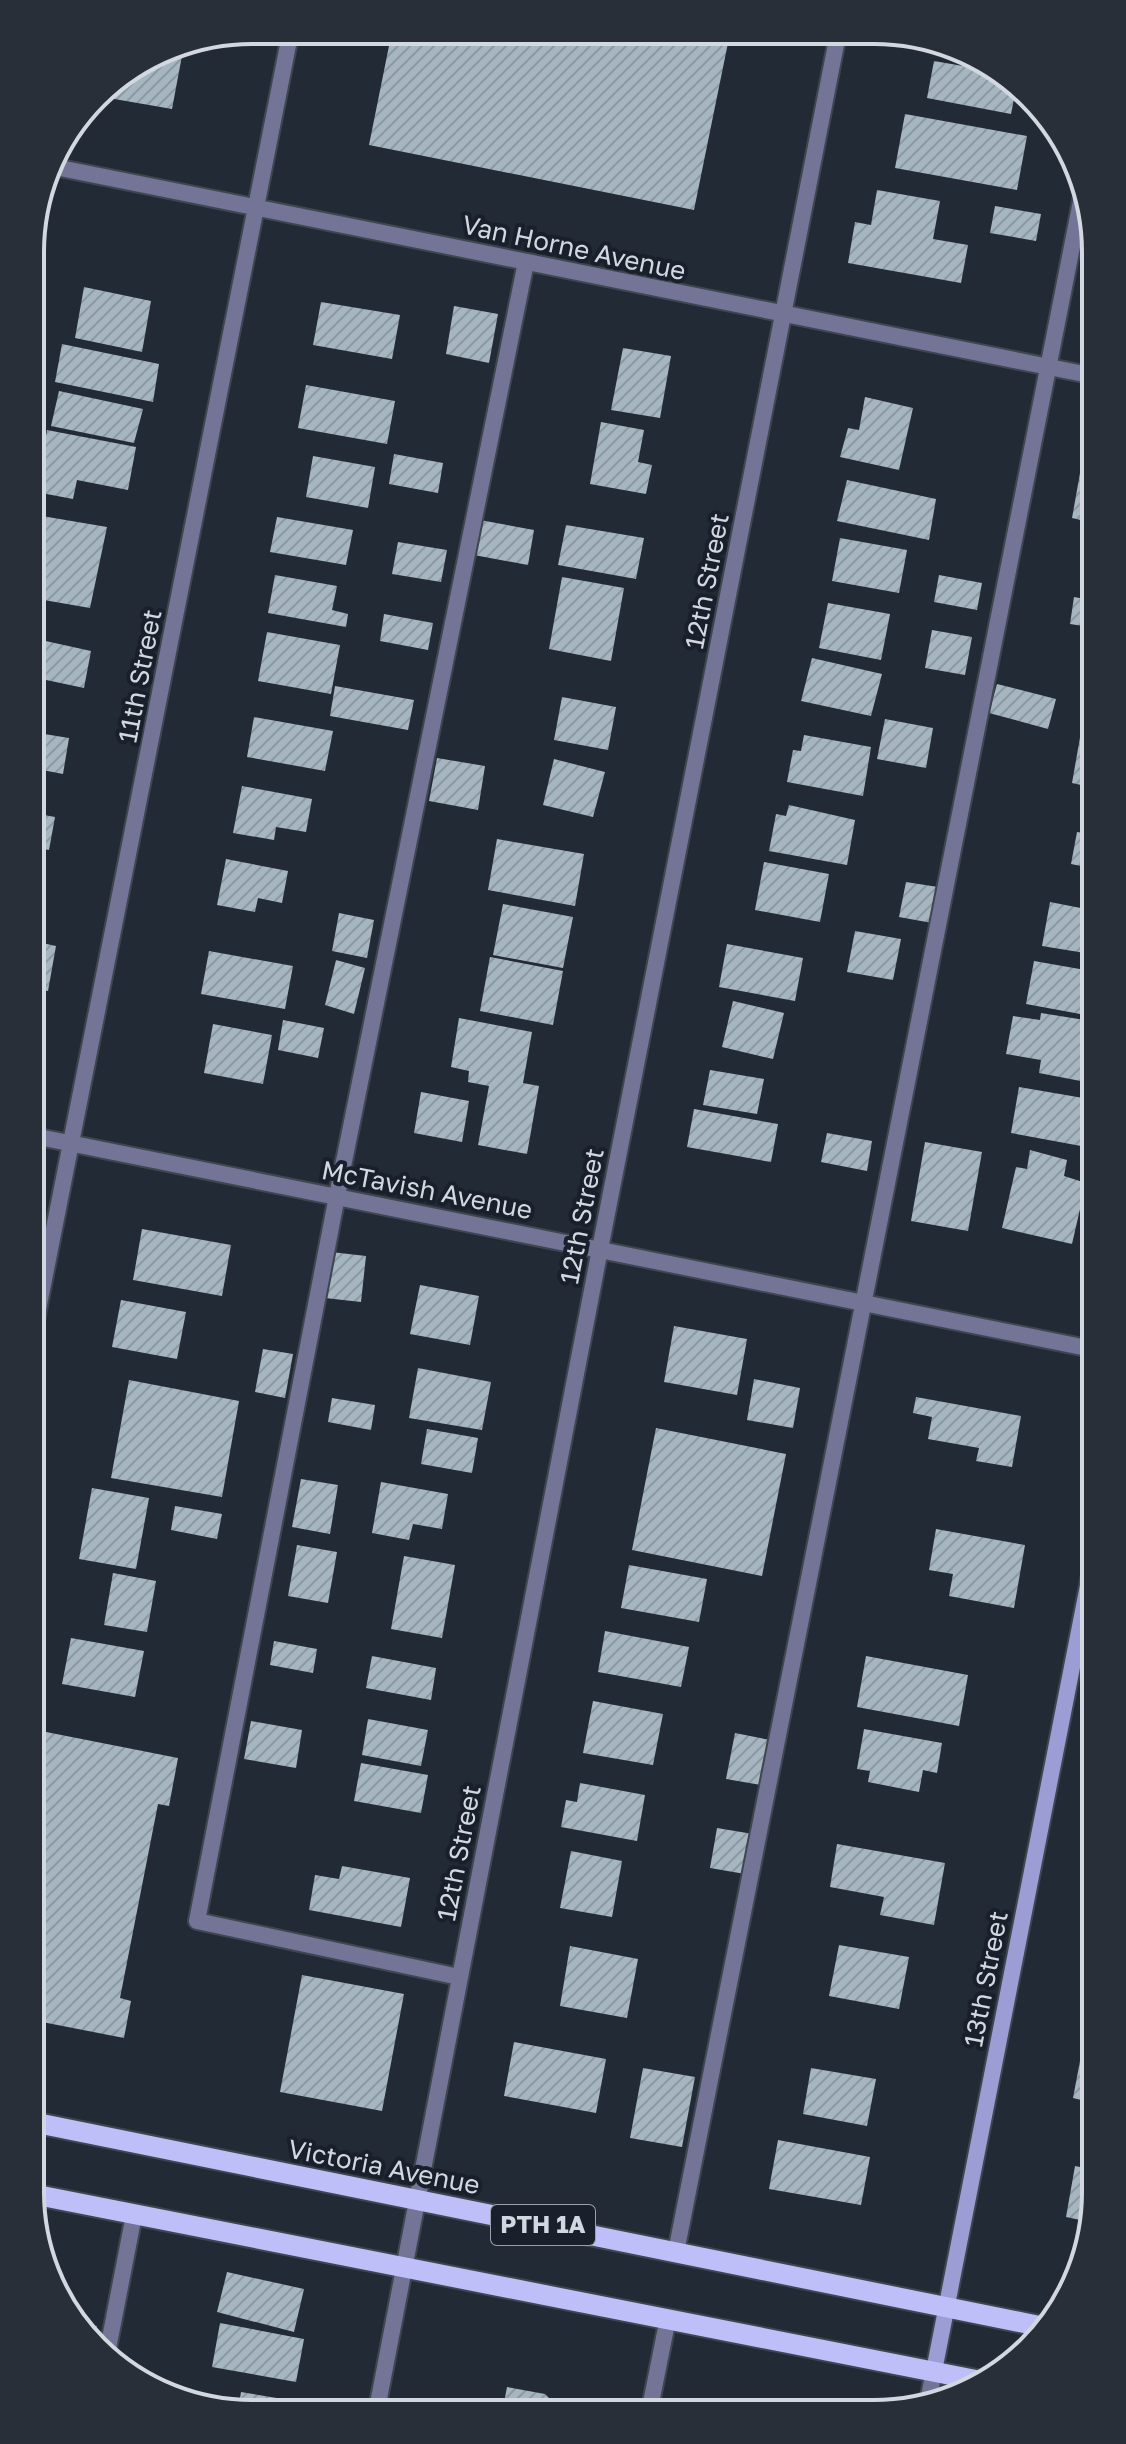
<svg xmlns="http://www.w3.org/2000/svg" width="1126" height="2444" font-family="'Golos Text',sans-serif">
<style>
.building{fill:url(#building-hatch)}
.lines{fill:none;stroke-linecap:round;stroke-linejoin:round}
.lane-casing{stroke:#3e4650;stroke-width:20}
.street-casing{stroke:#3e4650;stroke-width:20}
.secondary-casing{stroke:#3e4650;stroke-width:20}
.primary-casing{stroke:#3e4650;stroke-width:24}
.lane{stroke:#737496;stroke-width:16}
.street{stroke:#737496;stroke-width:16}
.secondary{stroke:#9d9dd5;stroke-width:16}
.primary{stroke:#bebff9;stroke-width:20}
.labels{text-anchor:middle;stroke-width:8;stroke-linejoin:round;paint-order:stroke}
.shield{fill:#19202b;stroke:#9ba1aa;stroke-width:2}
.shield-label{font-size:24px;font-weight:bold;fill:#d3d8e0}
.street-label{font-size:26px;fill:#d3d8e0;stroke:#19202b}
.rim{fill:none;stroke:#d3d8e0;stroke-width:4}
</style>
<defs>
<pattern id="building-hatch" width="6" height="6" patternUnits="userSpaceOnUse" patternTransform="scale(2)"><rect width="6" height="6" fill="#a6b6c0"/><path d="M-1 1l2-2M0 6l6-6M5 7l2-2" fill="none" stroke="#8c99a1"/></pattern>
</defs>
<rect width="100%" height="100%" fill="#222a35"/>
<path class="building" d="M392 31 730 33 694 210 369 145Z
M184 45 172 109 97 96 105 85 167 47Z
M934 61 992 71 999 74 998 81 1017 84 1011 114 927 98Z
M905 114 1027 136 1017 190 895 168Z
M877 190 940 201 933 239 968 245 961 283 848 263 855 222 871 225Z
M995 206 1041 214 1036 241 990 233Z
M84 287 151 301 142 352 75 338Z
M321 302 400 315 392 359 313 345Z
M454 306 498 314 489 363 446 354Z
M62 344 159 364 153 402 55 382Z
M623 348 671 356 660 418 611 410Z
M306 385 395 401 387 444 298 428Z
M59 391 143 409 134 443 51 426Z
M865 397 913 408 899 470 840 457 848 428 859 430Z
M601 422 644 430 638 462 652 465 646 494 590 484Z
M47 430 136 447 128 490 77 480 73 499 36 492Z
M394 454 443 463 438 493 389 484Z
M313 456 375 467 368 508 306 497Z
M1082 462 1089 463V522L1072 518Z
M847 480 936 499 929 540 837 521Z
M42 516 107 527 90 608 32 598V565Z
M277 517 353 530 346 565 270 552Z
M480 520 534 530 528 565 474 555Z
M566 525 644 538 636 579 558 565Z
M840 538 907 550 899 593 832 581Z
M398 542 447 550 441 582 392 574Z
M275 575 337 586 332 610 348 614 346 627 268 613Z
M939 575 982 583 977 610 934 602Z
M562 577 624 588 611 661 549 649Z
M1074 597 1090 600V627L1070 624Z
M828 603 890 614 881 660 819 648Z
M384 614 433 623 428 650 380 641Z
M932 630 972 637 965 675 925 668Z
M267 632 340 645 331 694 258 681Z
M32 638 91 651 84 688 32 677Z
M812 658 882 674 871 716 801 701Z
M997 684 1056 699 1048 729 989 713Z
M335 686 414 700 408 730 330 716Z
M562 697 616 707 608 750 554 740Z
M254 717 333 731 325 771 247 757Z
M885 719 933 728 926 768 877 759Z
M32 732 69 738 63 774 32 768Z
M1081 732 1090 734V787L1072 783Z
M804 735 871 747 863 796 787 782 793 750 801 751Z
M437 758 485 766 478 810 429 801Z
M554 759 605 772 593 817 543 805Z
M242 786 312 799 306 832 276 827 274 840 233 833Z
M789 805 855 820 847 865 769 851 776 814 786 816Z
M33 813 55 817 49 850 33 847Z
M1077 832 1091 834V868L1071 864Z
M497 839 584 854 575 906 488 890Z
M226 859 288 871 282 903 258 898 255 912 217 905Z
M764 862 829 874 820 922 755 910Z
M906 882 938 887 932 923 899 917Z
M33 896 43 898 37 931 33 930Z
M1050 902 1091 910V954L1042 946Z
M503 904 573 917 563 968 493 955Z
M339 913 374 920 367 958 332 951Z
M855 931 901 939 893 980 847 972Z
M33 941 56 946 48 991 33 989Z
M727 944 803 958 795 1001 719 987Z
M209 951 293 966 285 1009 201 994Z
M490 957 563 971 553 1025 480 1011Z
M336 960 365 968 354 1014 325 1005Z
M1034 961 1091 971V1016L1026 1004Z
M733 1001 784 1013 773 1059 722 1047Z
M1041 1013 1091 1021V1083L1039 1073 1041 1060 1006 1054 1013 1016 1040 1020Z
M459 1018 532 1032 523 1083 539 1086 527 1154 478 1145 489 1086 468 1082 469 1071 451 1067Z
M283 1020 324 1028 318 1058 278 1050Z
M213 1024 272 1035 263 1084 204 1073Z
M710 1070 764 1079 757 1114 703 1105Z
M1019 1087 1089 1099 1081 1146 1011 1133Z
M421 1092 469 1101 462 1142 414 1133Z
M694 1109 778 1124 771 1162 687 1147Z
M827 1133 872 1141 867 1171 821 1162Z
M925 1142 982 1152 968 1231 911 1221Z
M1030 1150 1067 1160 1064 1176 1086 1183 1072 1244 1002 1228 1016 1167 1027 1169Z
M142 1229 231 1245 222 1296 133 1280Z
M331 1252 366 1256 361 1302 325 1298Z
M420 1285 479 1296 470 1345 410 1334Z
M121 1300 186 1312 177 1359 112 1347Z
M674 1326 747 1339 737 1395 664 1382Z
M263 1349 293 1354 285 1398 255 1392Z
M418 1368 491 1382 482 1430 409 1418Z
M754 1379 800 1388 793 1428 747 1420Z
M129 1380 239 1401 222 1497 111 1478Z
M916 1397 1021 1416 1012 1467 976 1461 979 1448 928 1439 932 1417 913 1413Z
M332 1398 375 1405 371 1430 328 1422Z
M656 1428 786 1454 762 1576 632 1550Z
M427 1429 478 1438 472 1473 421 1464Z
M301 1479 338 1485 330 1534 292 1527Z
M381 1482 448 1494 442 1529 413 1524 409 1540 372 1533Z
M92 1488 149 1498 136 1569 79 1559Z
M175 1506 222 1514 217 1539 171 1530Z
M936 1529 1025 1545 1014 1608 949 1596 953 1574 929 1570Z
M297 1545 337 1552 328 1603 288 1596Z
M404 1556 455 1565 442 1638 391 1629Z
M629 1565 707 1579 699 1622 621 1608Z
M113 1573 156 1581 147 1632 104 1625Z
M605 1631 689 1647 681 1687 598 1672Z
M71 1638 144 1651 135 1697 62 1684Z
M274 1641 317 1649 313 1673 270 1665Z
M372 1656 436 1668 431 1700 366 1688Z
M866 1656 968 1675 959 1726 857 1707Z
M593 1701 663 1714 653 1765 583 1753Z
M368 1719 428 1730 421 1766 362 1755Z
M251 1721 302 1730 296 1768 244 1759Z
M864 1729 942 1743 937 1773 923 1770 919 1792 868 1782 870 1771 857 1769Z
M36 1730 178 1758 169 1806 158 1804 120 1998 131 2001 124 2038 37 2021Z
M735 1733 770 1740 761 1785 726 1779Z
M361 1763 428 1775 421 1813 354 1801Z
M580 1783 645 1795 637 1841 561 1827 566 1800 577 1802Z
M717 1828 753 1834 745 1874 710 1868Z
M837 1844 945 1863 934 1925 880 1915 884 1897 830 1887Z
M571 1851 622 1861 612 1917 560 1908Z
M342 1866 410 1878 401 1927 309 1910 315 1875 339 1879Z
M839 1945 909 1957 899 2009 829 1996Z
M570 1946 638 1959 627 2018 560 2006Z
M302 1975 404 1994 382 2111 280 2092Z
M1093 2002H1095V2039L1087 2037Z
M514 2042 606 2059 596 2113 504 2096Z
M1080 2061 1095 2063V2128L1085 2126 1089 2102 1073 2098Z
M643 2068 695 2077 682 2147 630 2138Z
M811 2068 876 2079 867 2126 803 2114Z
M778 2140 870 2157 861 2205 769 2189Z
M1075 2166 1095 2170V2207L1090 2222 1066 2217Z
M227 2272 304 2289 294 2332 217 2312Z
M220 2323 304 2339 296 2382 212 2367Z
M83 2324 97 2326 94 2341Z
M507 2387 545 2394 555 2404 569 2408H503Z
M241 2392 295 2401 294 2409 238 2410Z"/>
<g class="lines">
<defs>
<path id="lane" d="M459 1977 197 1921 337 1196 526 262
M676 2252 1084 186
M106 2359 134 2215
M650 2408 668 2318"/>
<path id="street" d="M50 166 1089 375
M34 1136 1092 1349
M34 1330 291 30
M927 2406 934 2371
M377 2409 600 1249 838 34"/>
<path id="secondary" d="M934 2371 1093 1560"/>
<path id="primary" d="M37 2123 1049 2328
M37 2195 986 2382"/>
</defs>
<use href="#lane" class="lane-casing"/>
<use href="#street" class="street-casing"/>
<use href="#secondary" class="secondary-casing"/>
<use href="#primary" class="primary-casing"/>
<use href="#lane" class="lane"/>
<use href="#street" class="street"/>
<use href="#secondary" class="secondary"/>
<use href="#primary" class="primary"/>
</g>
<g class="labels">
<rect class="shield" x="491" y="2205" width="104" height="40" rx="6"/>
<g class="shield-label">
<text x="543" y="2233">PTH 1A</text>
</g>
<g class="street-label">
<text transform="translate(574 248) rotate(12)" y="9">Van Horne Avenue</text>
<text transform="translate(707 581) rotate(-79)" y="9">12th Street</text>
<text transform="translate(140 676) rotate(-79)" y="9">11th Street</text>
<text transform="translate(427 1190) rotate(11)" y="9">McTavish Avenue</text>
<text transform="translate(582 1216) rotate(-79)" y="9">12th Street</text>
<text transform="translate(459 1853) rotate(-79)" y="9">12th Street</text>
<text transform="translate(986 1979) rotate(-79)" y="9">13th Street</text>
<text transform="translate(384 2167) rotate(11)" y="9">Victoria Avenue</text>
</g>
</g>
<path d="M0 0H1126V2444H0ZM252 44H874A208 208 0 0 1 1082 252V2192A208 208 0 0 1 874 2400H252A208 208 0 0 1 44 2192V252A208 208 0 0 1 252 44Z" fill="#282f39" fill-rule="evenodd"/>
<path class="rim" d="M252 44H874A208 208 0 0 1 1082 252V2192A208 208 0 0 1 874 2400H252A208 208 0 0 1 44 2192V252A208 208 0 0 1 252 44Z"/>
</svg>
